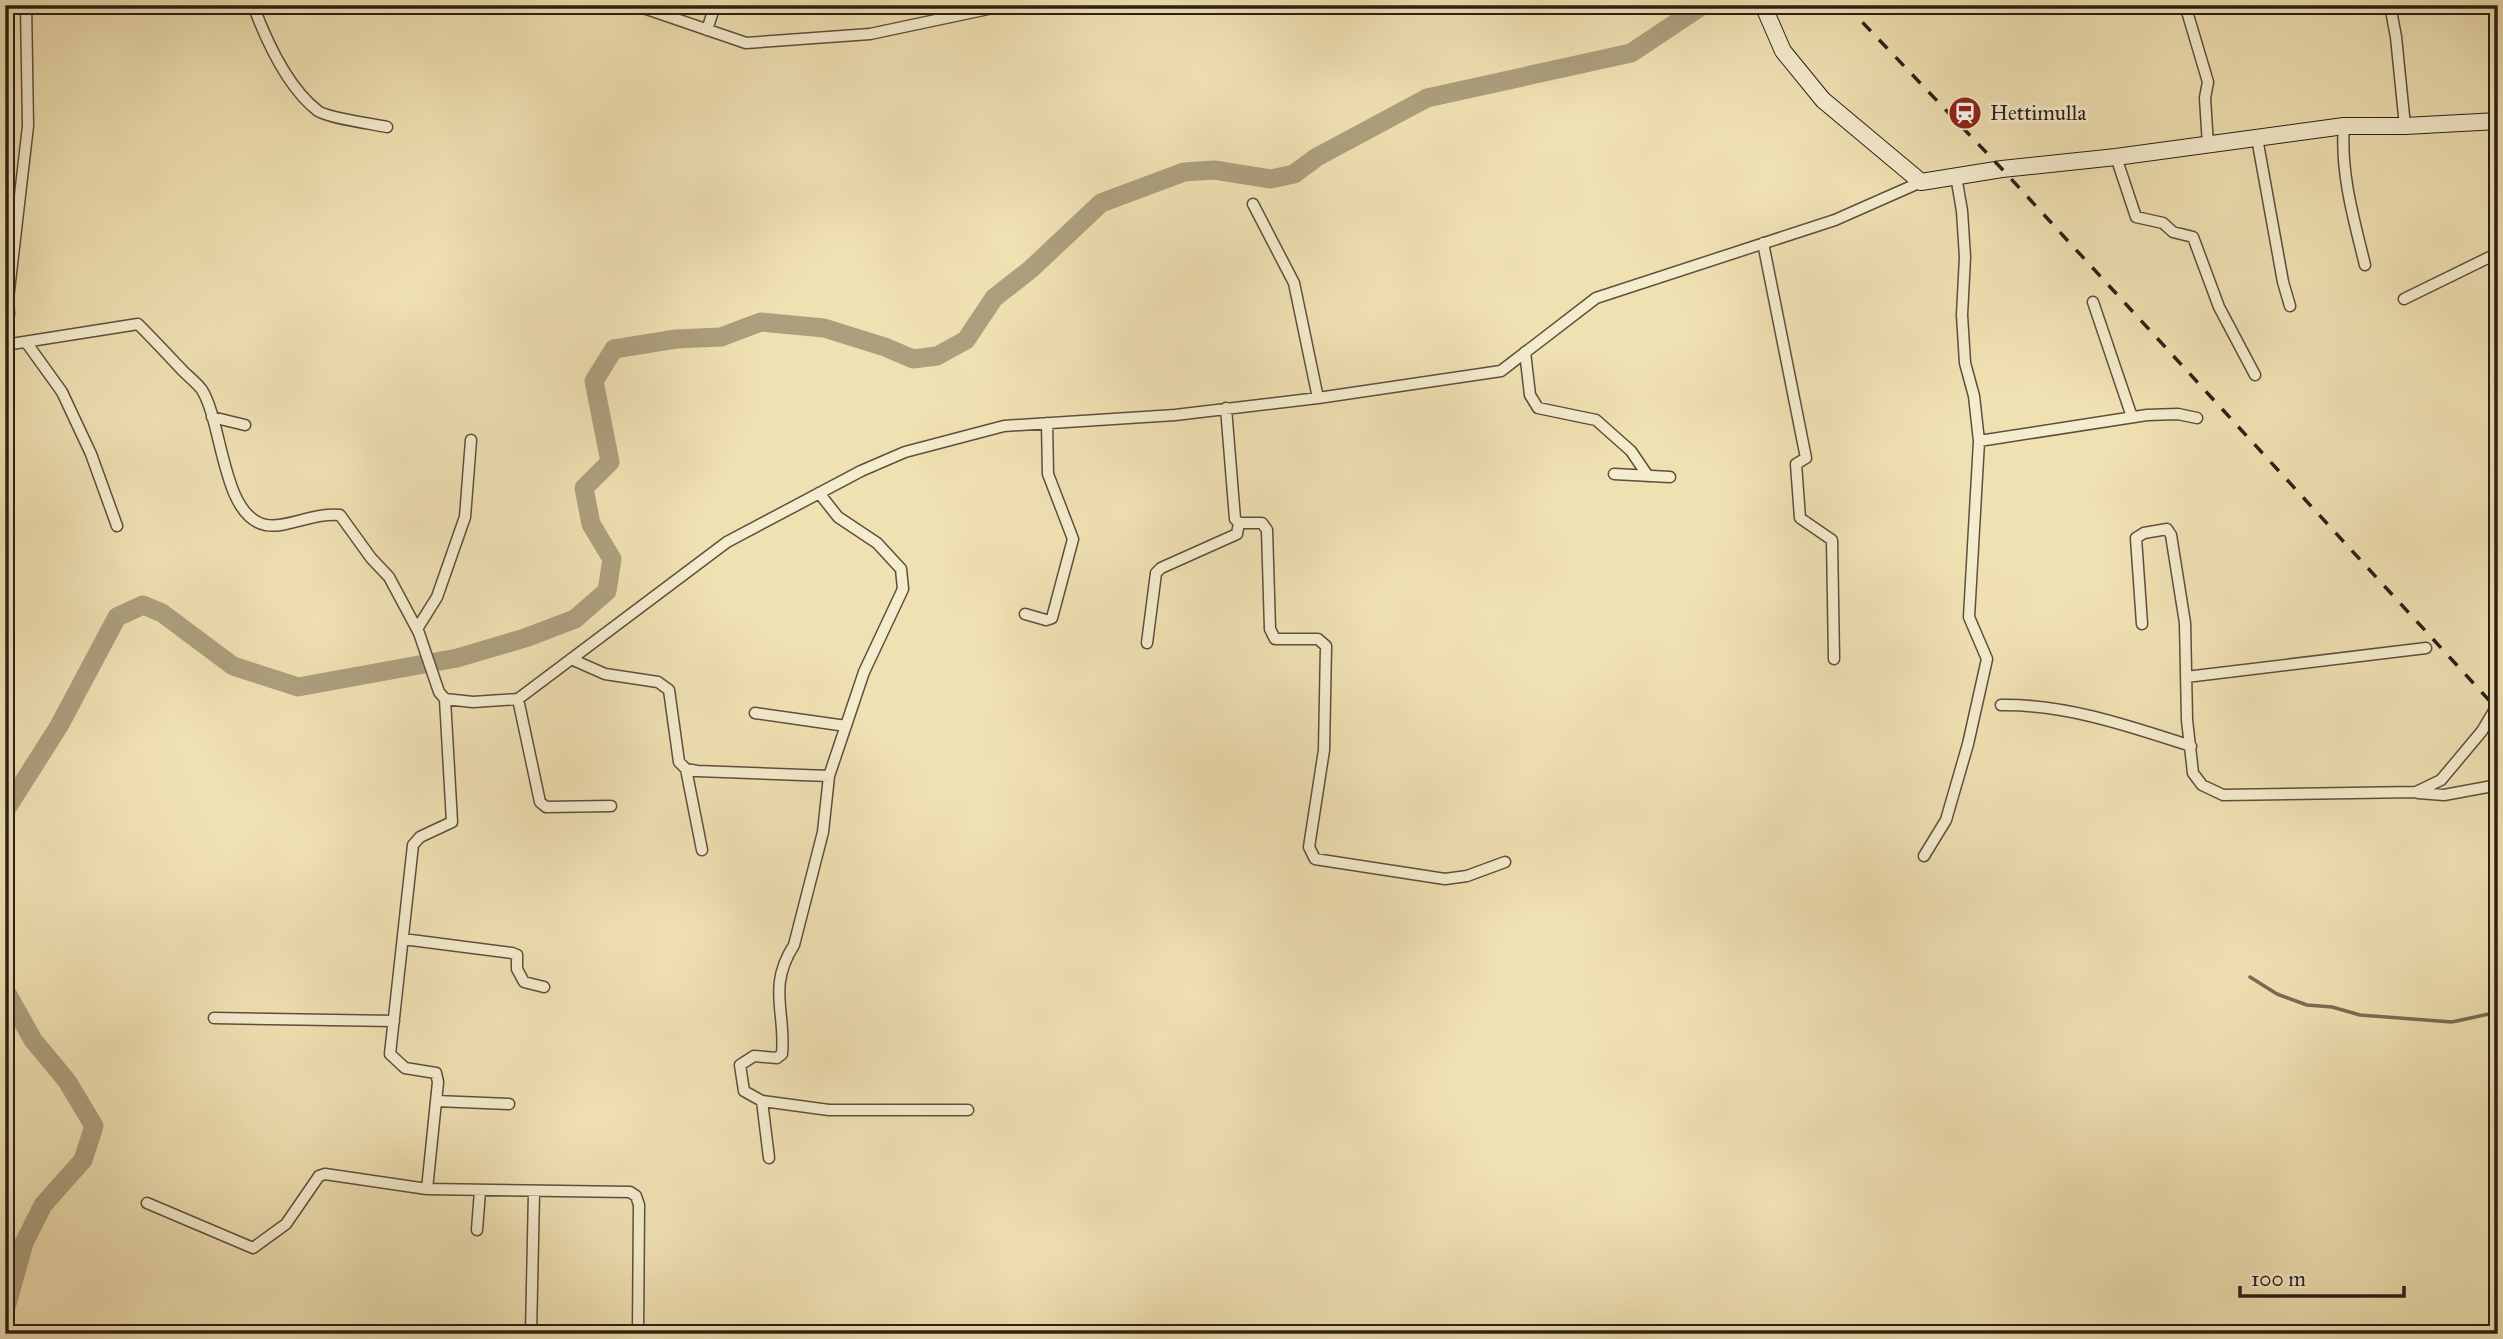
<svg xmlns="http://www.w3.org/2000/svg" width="2503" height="1339" font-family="'IM FELL Great Primer',serif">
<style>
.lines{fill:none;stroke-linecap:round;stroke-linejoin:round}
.stream{stroke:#796c54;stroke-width:3.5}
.river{stroke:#ad9f7e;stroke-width:19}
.street-casing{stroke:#5c503d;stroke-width:13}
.secondary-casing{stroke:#2a2016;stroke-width:18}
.street{stroke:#f5ecce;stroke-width:10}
.secondary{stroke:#f5ecce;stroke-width:16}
.rail{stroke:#2a2016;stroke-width:3.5;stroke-dasharray:12 12;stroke-linecap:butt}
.labels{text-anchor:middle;stroke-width:6;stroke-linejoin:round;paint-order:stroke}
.poi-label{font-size:21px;fill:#2a2016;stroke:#f5ecce;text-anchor:start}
</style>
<rect width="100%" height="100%" fill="#f0e1b3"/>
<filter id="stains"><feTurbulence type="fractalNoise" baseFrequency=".00286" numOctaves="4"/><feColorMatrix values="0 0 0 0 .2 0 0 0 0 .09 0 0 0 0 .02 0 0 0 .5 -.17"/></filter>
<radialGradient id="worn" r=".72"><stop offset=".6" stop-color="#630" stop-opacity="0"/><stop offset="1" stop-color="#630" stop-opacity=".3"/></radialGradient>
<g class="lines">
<path class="stream" d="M2250 977 2277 994 2307 1005 2332 1007 2360 1015 2452 1022 2498 1012"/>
<path class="river" d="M5 811 59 726 117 617 143 605 162 613 233 666 298 687 457 658 525 638 575 619 607 591 612 559 591 524 584 488 610 462 594 381 614 349 676 339 721 337 761 322 824 328 885 347 913 359 937 356 966 340 994 298 1031 269 1101 203 1184 172 1214 170 1271 179 1294 174 1317 157 1427 98 1631 53 1703 5
M5 990 33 1040 67 1081 94 1126 83 1160 43 1205 24 1243 5 1311"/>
<defs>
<path id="street" d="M253 5C266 40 288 88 318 111 328 118 373 124 387 127
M635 5 746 43 870 34 1007 5
M2390 5 2396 37 2405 126
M2186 8 2208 82 2205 98 2208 145
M707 30 715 5
M2344 126C2340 172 2354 220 2365 265
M2257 138 2283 282 2290 306
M2116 157 2136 217 2163 223 2173 232 2193 237 2219 307 2255 375
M1253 204 1294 283 1318 398
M1763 243 1806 458 1796 464 1800 518 1832 540 1834 659
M2404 299 2498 253
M2093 302 2132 417
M5 328 9 314 8 299 28 126 26 5
M26 342 62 392 91 454 117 526
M5 345 138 324C153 339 168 355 183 371 189 377 197 383 202 390 223 424 222 517 266 525 285 529 315 512 340 515L371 558 389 577 419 633 439 692 445 699 473 702 518 699 727 542 861 471 905 452 1004 426 1175 415 1318 398 1501 371 1596 298 1835 220 1921 182
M1525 352 1530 395 1538 408 1596 420 1631 451 1648 476
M1226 408 1235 519 1239 523H1262L1267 530 1270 629 1275 639H1318L1326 646 1324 750 1309 847 1315 859 1445 879 1467 876 1505 862
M212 417 245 425
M1979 441 2147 415 2178 414 2197 418
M1614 474 1670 477
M819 493 838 517 877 543 901 569 903 589 864 672 829 776
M1025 614 1046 620 1052 618 1073 539 1048 474 1047 423
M2142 624 2136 538 2144 533 2167 529 2171 535 2185 623 2187 720 2193 773 2202 785 2223 795 2416 792 2441 780 2482 731 2498 704
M417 629 437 597 465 517 471 440
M1147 643 1156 573 1161 568 1237 534 1239 523
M571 659 605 674 658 682 669 690 679 762 686 769 697 771 829 776 823 832 794 945C767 987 786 1012 782 1054L777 1058 754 1056 740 1065 744 1091 762 1101 769 1158
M2186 677 2426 648
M518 699 540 802 546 807 611 806
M2001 705C2066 704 2129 726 2191 746
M755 713 846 726
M686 769 702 850
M2418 793 2444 795 2498 785
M1924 856 1946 820 1968 744 1987 659 1969 617 1979 441 1974 396 1965 363 1962 315 1965 257 1962 211 1956 176
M403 939 512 953 517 955V969L524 982 544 987
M214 1018 394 1021
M436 1101 509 1104
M762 1101 829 1110H968
M427 1189 438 1082 436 1073 405 1068 390 1054 413 845 420 837 452 822 445 699
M147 1203 253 1248 286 1224 319 1176 325 1174 427 1189 630 1192 636 1196 639 1205 638 1334
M477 1230 480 1191
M531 1334 534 1192"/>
<path id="secondary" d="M1763 5 1783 51 1823 100 1921 182 2002 169 2116 157 2344 126H2405L2498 121"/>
</defs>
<use href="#street" class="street-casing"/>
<use href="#secondary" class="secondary-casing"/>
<use href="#street" class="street"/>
<use href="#secondary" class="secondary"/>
<path class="rail" d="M1846 5 2002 169 2498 710"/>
</g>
<defs>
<symbol id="station-disc" viewBox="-11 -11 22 22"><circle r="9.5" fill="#8f2418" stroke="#f5ecce"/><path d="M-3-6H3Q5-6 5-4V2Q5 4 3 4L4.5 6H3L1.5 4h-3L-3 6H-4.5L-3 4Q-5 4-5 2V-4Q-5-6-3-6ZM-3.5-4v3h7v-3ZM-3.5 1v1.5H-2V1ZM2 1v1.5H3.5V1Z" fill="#fff"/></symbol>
</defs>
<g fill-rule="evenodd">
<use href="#station-disc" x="1946" y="94" width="38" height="38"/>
</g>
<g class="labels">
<g class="poi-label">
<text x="1990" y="120">Hettimulla</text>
</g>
</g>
<rect width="2503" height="1339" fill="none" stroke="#f0e1b3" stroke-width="28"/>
<rect x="7" y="7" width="2489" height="1325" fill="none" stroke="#2a2016" stroke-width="3.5"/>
<rect x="14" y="14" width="2475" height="1311" fill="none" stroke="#2a2016" stroke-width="2"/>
<path d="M2240 1286v10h164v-10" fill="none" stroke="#2a2016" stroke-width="3.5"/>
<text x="2251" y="1286" font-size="21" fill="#2a2016" stroke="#f5ecce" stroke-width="5" paint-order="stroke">100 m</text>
<rect width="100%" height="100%" filter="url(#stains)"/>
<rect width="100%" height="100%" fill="url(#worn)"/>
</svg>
